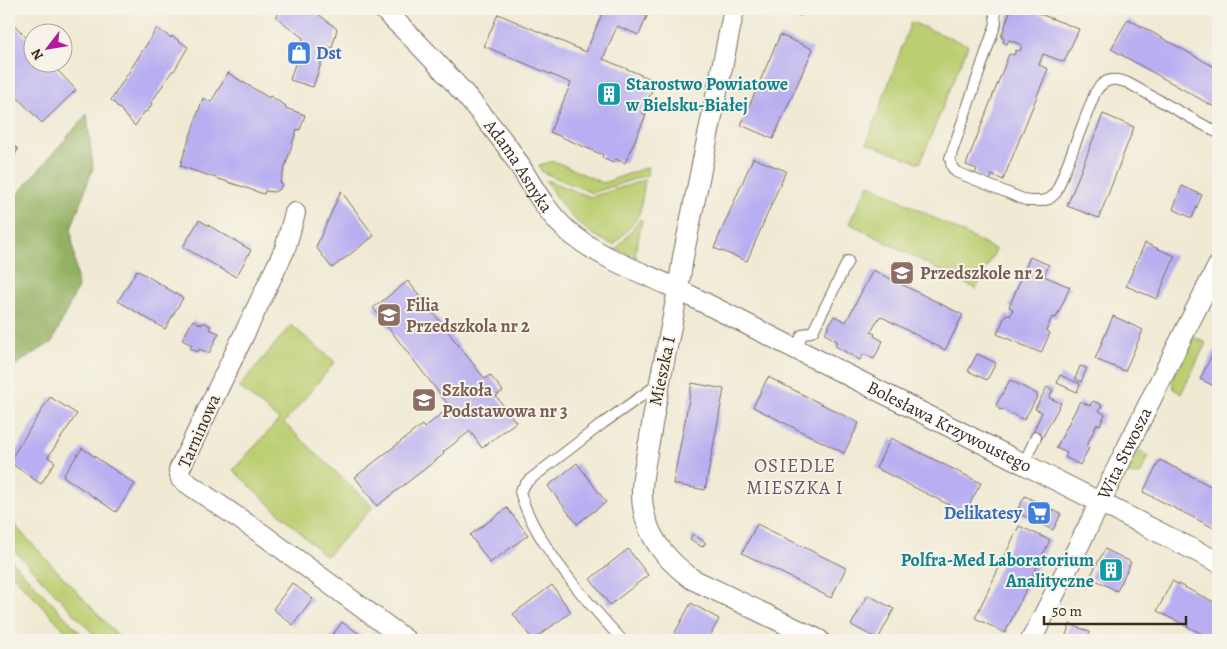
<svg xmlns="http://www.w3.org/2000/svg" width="1227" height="649" font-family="Alegreya,serif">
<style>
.green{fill:#bbce71;stroke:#7b7c48}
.forest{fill:#94b163;stroke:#686e40}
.building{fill:#b8aef1}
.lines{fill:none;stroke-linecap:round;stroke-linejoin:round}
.lane-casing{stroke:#7a6d5e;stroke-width:12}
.street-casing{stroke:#7a6d5e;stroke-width:22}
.lane{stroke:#fff;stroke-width:10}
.street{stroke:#fff;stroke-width:20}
.labels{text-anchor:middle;stroke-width:4;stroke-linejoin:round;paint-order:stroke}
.shop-label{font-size:18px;font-weight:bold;fill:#366cbe;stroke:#f7f3e8;text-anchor:start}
.culture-label{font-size:18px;font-weight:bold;fill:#0d838f;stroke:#f7f3e8;text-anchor:start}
.street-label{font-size:18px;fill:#3b2a1e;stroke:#f7f3e8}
.education-label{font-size:18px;font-weight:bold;fill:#785e54;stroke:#f7f3e8;text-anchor:start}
.neighbourhood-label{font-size:19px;letter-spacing:1px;fill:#675868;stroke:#f7f3e8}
</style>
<rect width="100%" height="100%" fill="#f7f3e8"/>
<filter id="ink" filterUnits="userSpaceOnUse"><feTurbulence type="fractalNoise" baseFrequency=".02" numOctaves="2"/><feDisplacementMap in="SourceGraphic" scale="10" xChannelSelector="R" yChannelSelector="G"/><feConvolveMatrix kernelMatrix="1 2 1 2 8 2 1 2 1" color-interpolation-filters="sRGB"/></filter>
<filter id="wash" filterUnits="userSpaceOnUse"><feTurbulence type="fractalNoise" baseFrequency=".0096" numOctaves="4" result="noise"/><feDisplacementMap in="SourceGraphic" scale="20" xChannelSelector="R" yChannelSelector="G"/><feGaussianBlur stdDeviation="1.12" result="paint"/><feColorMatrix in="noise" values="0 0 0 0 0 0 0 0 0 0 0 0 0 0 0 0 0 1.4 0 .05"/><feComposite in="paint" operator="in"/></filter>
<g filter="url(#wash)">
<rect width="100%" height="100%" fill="#f0ead4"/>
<path class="green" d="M911 22 968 45 920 163 867 143Z
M554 161 603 183 648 167 647 175 592 193 542 172 539 165Z
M546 180 591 197 645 180 640 212 634 222 614 245C582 232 562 210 546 180Z
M869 184 996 250 976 289 849 223Z
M640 219 642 220 635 254 637 258 617 249Z
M291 325 335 362 284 423 373 507 326 557 233 470 279 420 239 387Z
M1194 337 1206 343 1181 394 1174 389 1172 380Z
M1136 450 1149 456 1140 475 1124 474Z
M9 519 122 640H99L9 545Z
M9 558 87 640H74L9 571Z"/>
<path class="forest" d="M87 114 93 168 71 229 78 287 52 342 9 369V204Z"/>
<g id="blocks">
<path class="building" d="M282 9H312L337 29 332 48 327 46 313 87 290 80 303 38 276 17Z
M604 9H650L639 35 617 26 603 59 656 81 642 113 646 115 625 163 615 159 613 163 602 158 603 155 550 132 571 83 484 46 498 14 586 52Z
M783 9H804L801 16Z
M1011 9H1027L1079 29 1064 62 1043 54 1039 65 1048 69 1003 180 992 175 990 181 975 174 977 169 966 165 1009 54 1014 55 1016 50 1020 51 1022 45 1009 40 1007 44 1003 42 1004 38 1001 37Z
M9 19 32 44V62H50L76 90 42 123 9 89Z
M1128 19 1218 69V109L1111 49Z
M157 28 171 38 172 36 188 47 174 71H172L151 103 152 104 147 112 145 111 135 126 123 113V112L111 100Z
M780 35 813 49 773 139 741 125Z
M228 73 269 98 270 96 286 106 285 108 305 115 300 130 297 129 280 183 282 184 280 189 274 192 265 191 264 194 180 166 203 98 211 102Z
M1103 114 1134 127 1099 218 1067 206Z
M9 143 18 149 9 165Z
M753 158 786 171 747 261 714 248Z
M1182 186 1202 195 1192 218 1173 209Z
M341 191 374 236 332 268 316 247Z
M199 220 251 250 236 277 183 247Z
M1145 243 1175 256 1157 299 1126 286Z
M1030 257 1049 265 1044 276 1070 287 1056 318 1052 317 1046 331 1050 333 1041 353 997 334 1006 314 1010 316 1013 309 1009 307Z
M137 270 183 298 165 329 118 301Z
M873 270 963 315 945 350 880 316 871 332 875 334 874 336 883 341 874 359 864 354 860 360 835 346 837 341 825 334 829 325 834 316 846 322Z
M408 281 485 379 490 375 503 391 496 396 516 422 482 448 470 431 443 452 444 454 377 506 355 477 422 425 424 428 450 407 373 308Z
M1113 316 1143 330 1125 371 1095 359Z
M193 320 202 325 203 322 211 326 209 329 219 333 209 353 199 349 198 352 190 348 192 345 182 340Z
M1216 347 1218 348V388L1200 379Z
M977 354 996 363 987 380 968 371Z
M1080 366 1087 368 1081 382 1075 379Z
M1060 375 1080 384 1077 392 1057 383Z
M768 377 859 423 844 453 753 407Z
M1010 380 1037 394V397L1024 420 1002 409 1000 410 996 405Z
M692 383 724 389 705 490 673 484Z
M1047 387 1053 390 1049 398 1061 403 1041 440 1032 435 1042 412 1035 409Z
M50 397 77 414 48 457 55 462 41 484 9 462Z
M1080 401 1090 406 1093 401 1102 405 1099 411 1105 414 1100 425 1097 424 1086 447 1089 448 1080 465 1065 457 1067 453 1056 448Z
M891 438 981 483 965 513 876 468Z
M82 448 135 484 116 512 63 476Z
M1160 460 1218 490V530L1143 492Z
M577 463 606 502 577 524 548 486Z
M1025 496 1061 514 1053 530 1016 512Z
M507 508 528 535 490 563 470 535Z
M757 524 846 568 831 598 742 553Z
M1019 526 1050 540 1005 633 975 618Z
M693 534 706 543 702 547 690 539Z
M628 549 648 575 610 605 590 579Z
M1105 549 1131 562 1117 591 1090 577Z
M1172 581 1218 604V640H1214L1157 611Z
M292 583 313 599 293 625 273 609Z
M552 585 571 612 533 640 513 614Z
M868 595 894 609 878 639 851 625Z
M691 603 719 619 708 640H671Z
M342 622 361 635 358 640H329Z
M1070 624 1090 632 1088 638 1094 640H1064Z"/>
</g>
</g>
<g filter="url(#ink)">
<use href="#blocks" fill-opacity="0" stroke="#7a6d5e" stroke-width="1"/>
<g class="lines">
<defs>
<path id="lane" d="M994 9 996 23 950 158 952 167 956 172 1028 201H1041L1049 199 1056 193 1095 93C1103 79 1114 77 1128 83L1218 133
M796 349 802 335 813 331 848 261
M1023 465 1036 437
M622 640C588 603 532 540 520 491L528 481 602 424 657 385"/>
<g id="street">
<path id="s1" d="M383 9C427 51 469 96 506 145 528 175 543 213 574 236 605 260 644 273 679 290L1218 562"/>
<path d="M734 9 683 257C675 318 659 377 650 437 645 465 637 493 646 520 654 546 671 563 692 579L819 640"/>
<path d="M295 213 285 249 179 470 181 479 262 534 406 640"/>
<path id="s2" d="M1031 640C1095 516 1154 390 1218 266"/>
</g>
</defs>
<use href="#lane" class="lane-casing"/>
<use href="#street" class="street-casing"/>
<use href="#lane" class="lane"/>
<use href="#street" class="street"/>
</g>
</g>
<defs>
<symbol id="shop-square" viewBox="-11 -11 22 22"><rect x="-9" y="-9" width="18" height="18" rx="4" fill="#3f7fe0" stroke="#f7f3e8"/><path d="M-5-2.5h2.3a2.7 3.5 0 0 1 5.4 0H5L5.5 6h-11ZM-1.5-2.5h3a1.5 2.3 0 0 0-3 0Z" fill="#fff"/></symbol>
<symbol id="building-square" viewBox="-11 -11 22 22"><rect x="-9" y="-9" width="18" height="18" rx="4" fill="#0f9aa8" stroke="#f7f3e8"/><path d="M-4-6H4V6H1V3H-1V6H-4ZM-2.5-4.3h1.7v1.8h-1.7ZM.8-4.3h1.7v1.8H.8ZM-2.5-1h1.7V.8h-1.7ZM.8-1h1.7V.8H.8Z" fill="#fff"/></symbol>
<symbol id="school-square" viewBox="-11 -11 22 22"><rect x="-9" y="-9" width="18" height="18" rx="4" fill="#8d6e63" stroke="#f7f3e8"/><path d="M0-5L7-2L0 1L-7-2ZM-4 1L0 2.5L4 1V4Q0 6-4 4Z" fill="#fff"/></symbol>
<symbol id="supermarket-square" viewBox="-11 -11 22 22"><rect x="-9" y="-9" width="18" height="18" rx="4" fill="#3f7fe0" stroke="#f7f3e8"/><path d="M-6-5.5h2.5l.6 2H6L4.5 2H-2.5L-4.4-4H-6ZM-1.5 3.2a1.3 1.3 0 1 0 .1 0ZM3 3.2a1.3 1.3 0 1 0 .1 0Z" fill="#fff"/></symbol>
</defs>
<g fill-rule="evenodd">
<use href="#shop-square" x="285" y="39" width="28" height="28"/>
<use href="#building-square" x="595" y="80" width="28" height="28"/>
<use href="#school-square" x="888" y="259" width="28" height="28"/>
<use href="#school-square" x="375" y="301" width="28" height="28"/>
<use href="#school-square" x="410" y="386" width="28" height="28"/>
<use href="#supermarket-square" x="1025" y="499" width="28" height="28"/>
<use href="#building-square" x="1097" y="556" width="28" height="28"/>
</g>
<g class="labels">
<g class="shop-label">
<text x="316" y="59">Dst</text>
<text x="1022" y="519" text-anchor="end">Delikatesy</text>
</g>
<g class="culture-label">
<text x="626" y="90">Starostwo Powiatowe<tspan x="626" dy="21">w Bielsku-Białej</tspan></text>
<text x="1094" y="566" text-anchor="end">Polfra-Med Laboratorium<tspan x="1094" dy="21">Analityczne</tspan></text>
</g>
<g class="street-label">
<text dy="6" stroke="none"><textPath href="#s1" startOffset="208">Adama Asnyka</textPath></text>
<text transform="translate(662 371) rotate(-78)" y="6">Mieszka I</text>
<text dy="6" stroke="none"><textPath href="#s1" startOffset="719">Bolesława Krzywoustego</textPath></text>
<text transform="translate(199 431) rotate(-66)" y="6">Tarninowa</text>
<text dy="6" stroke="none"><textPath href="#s2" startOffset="209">Wita Stwosza</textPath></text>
</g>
<g class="education-label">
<text x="920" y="279">Przedszkole nr 2</text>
<text x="406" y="311">Filia<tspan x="406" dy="21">Przedszkola nr 2</tspan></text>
<text x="442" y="396">Szkoła<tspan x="442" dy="21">Podstawowa nr 3</tspan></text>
</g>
<g class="neighbourhood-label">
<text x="795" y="472">OSIEDLE<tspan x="795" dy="22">MIESZKA I</tspan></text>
</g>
</g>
<rect width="1227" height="649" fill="none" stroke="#f7f3e8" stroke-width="30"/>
<g transform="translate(48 48) rotate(239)"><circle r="24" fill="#f7f3e8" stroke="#aca397"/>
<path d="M0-4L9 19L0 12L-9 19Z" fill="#b5179e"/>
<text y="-8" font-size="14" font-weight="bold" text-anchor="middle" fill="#3b2a1e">N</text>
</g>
<path d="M1044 616v8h142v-8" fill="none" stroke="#3b2a1e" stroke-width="2.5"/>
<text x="1052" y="616" font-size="15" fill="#3b2a1e" stroke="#f7f3e8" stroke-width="4" paint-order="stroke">50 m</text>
</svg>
